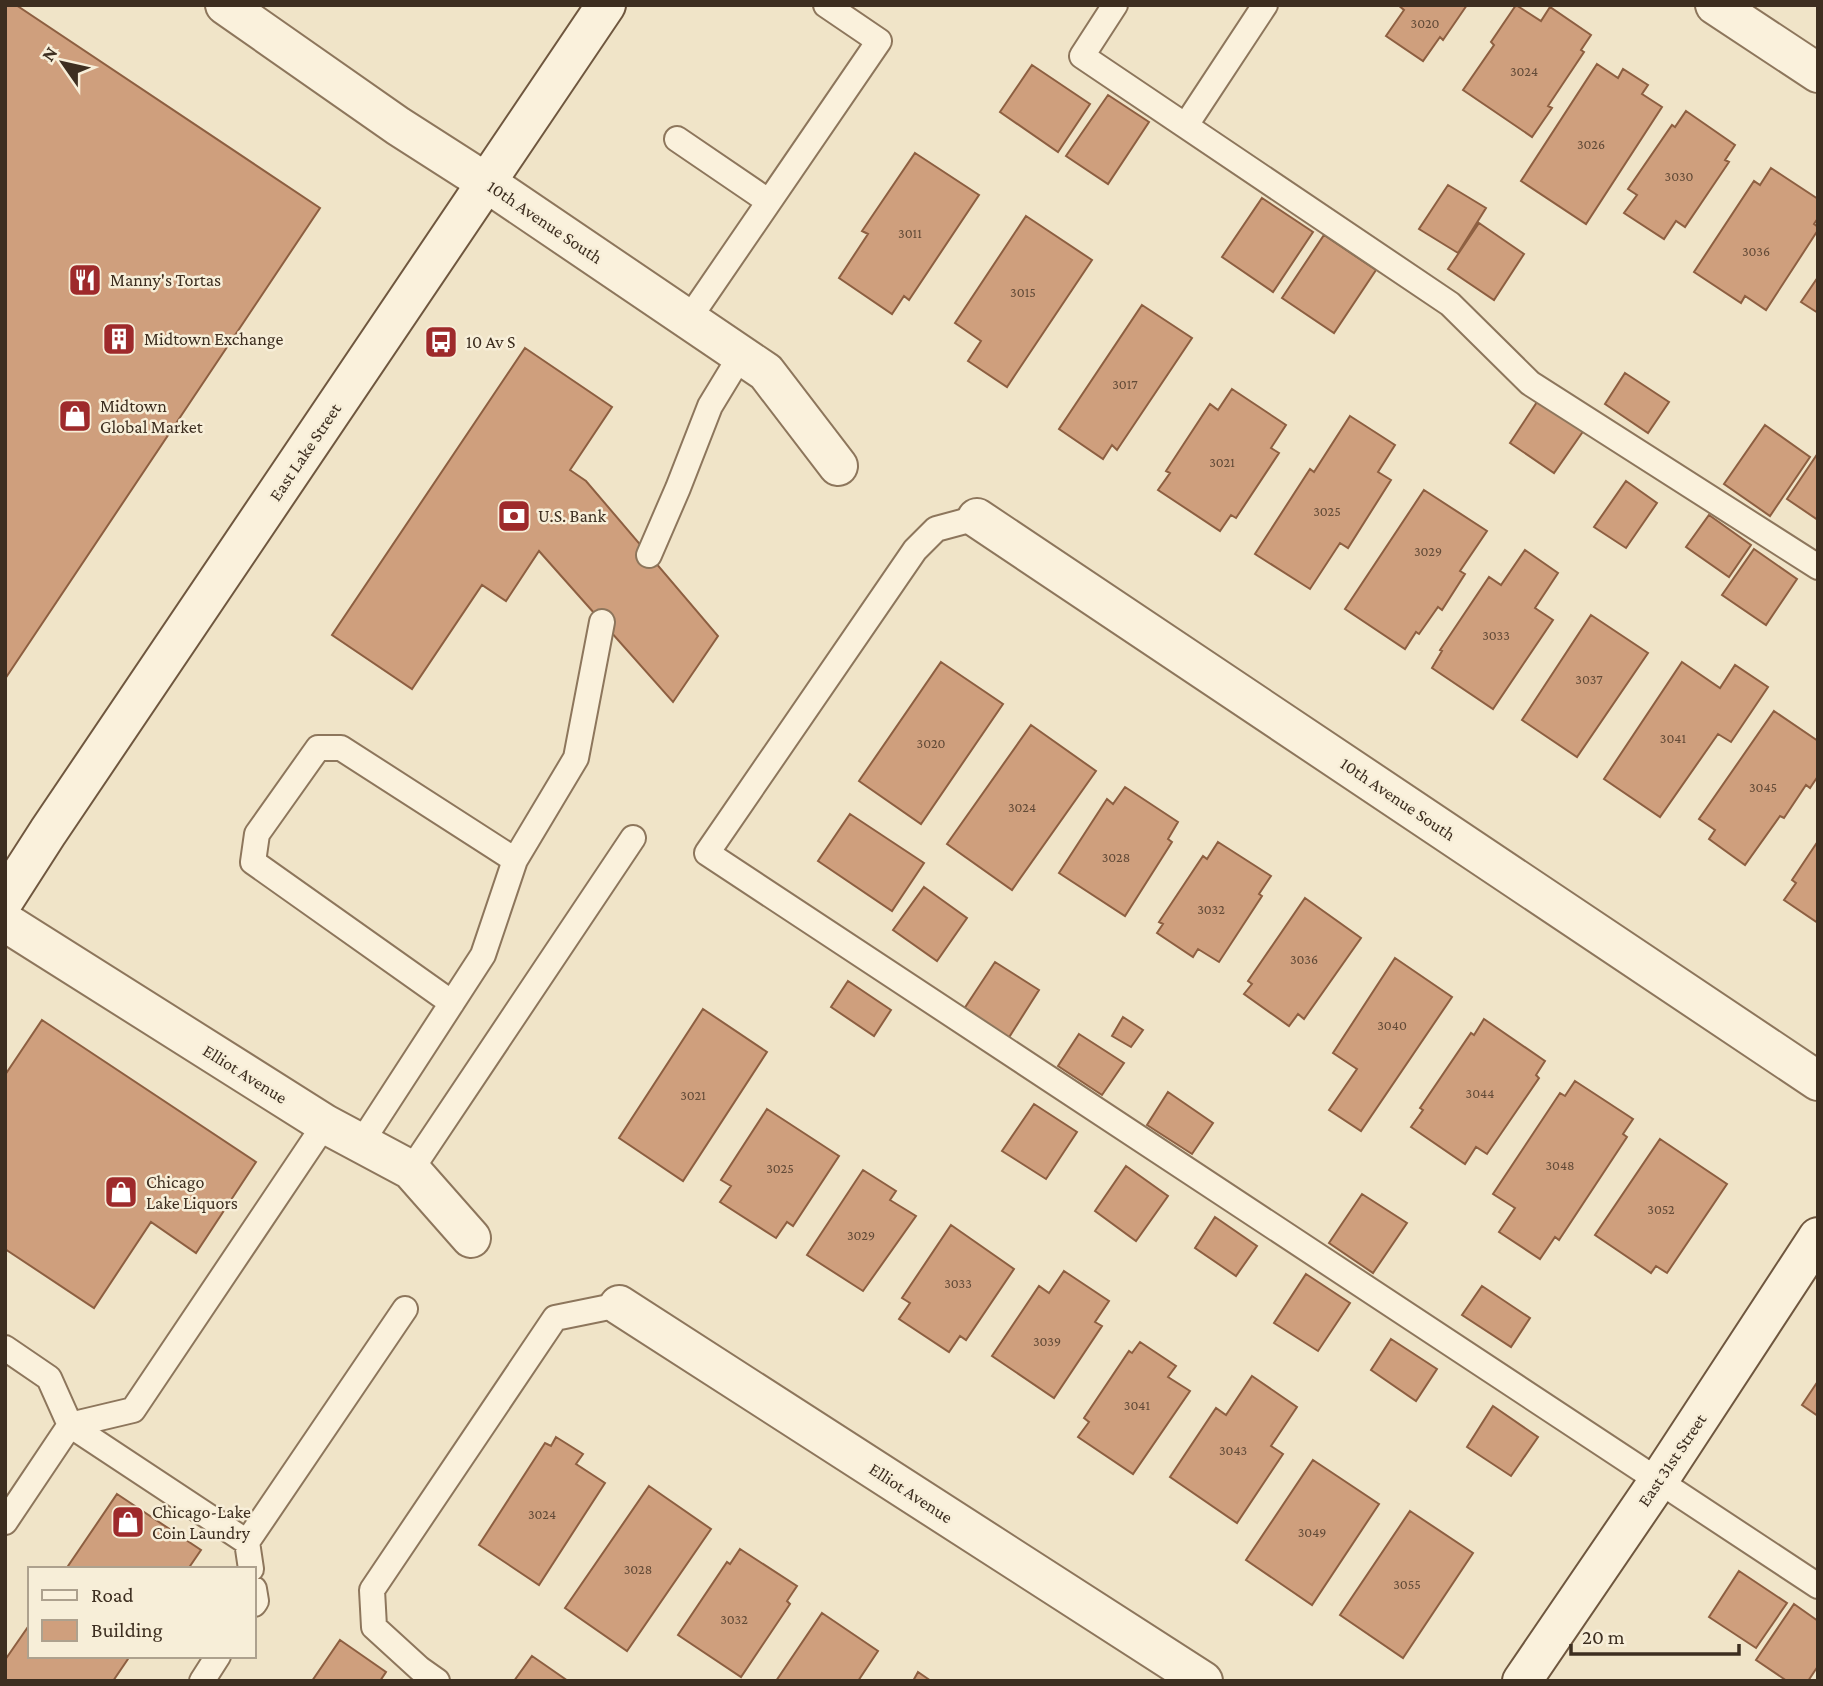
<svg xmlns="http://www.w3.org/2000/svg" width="1823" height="1686" font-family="'Crimson Pro',serif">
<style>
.building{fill:#cf9f7d;stroke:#8d5f41;stroke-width:2}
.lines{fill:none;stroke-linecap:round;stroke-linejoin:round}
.lane-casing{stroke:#8d765c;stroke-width:28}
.street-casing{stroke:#8d765c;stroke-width:42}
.secondary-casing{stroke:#6f573f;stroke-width:42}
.lane{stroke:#faf1dc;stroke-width:24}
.street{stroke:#faf1dc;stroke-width:38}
.secondary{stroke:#faf1dc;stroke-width:38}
.labels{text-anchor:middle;stroke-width:5;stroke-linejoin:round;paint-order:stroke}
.number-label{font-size:14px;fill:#624a37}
.street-label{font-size:18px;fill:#3d2e20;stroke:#f7eed8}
.poi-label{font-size:18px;fill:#3d2e20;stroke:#f7eed8;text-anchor:start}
</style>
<rect width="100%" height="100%" fill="#f0e4c8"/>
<path class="building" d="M5 5H16L320 208 5 679Z
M1467 5 1443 40 1440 37 1423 61 1386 36 1404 10 1398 5Z
M1516 5 1541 21 1550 7 1591 35 1581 50 1584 52 1548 106 1552 108 1532 137 1463 90 1494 45 1491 42Z
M1597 64 1618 78 1623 69 1648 85 1642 94 1662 107 1586 224 1521 181Z
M1032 65 1090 104 1058 152 1000 112Z
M1108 95 1149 122 1108 184 1066 156Z
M1686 111 1735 145 1725 160 1729 162 1685 227 1676 221 1664 239 1624 213 1637 195 1628 189 1672 125 1675 127Z
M915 153 979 195 909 300 904 296 892 314 839 278 868 234 862 231Z
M1771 168 1818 199V218L1814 224 1818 227V230L1766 310 1745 296 1741 303 1694 272 1754 181 1760 185Z
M1448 185 1486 208 1458 253 1419 229Z
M1262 198 1313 232 1273 292 1222 257Z
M1026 216 1092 260 1007 387 968 361 981 341 955 323Z
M1479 223 1524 254 1494 300 1448 269Z
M1324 235 1376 270 1334 333 1282 298Z
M1818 277V313L1801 302Z
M1142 305 1192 338 1117 450 1112 445 1103 459 1059 429Z
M525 348 612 407 570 470 586 481 718 636 673 702 539 551 506 601 482 585 412 689 332 635Z
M1625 373 1669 402 1648 433 1605 404Z
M1232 389 1286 425 1271 448 1279 453 1236 518 1231 515 1220 531 1158 490 1170 473 1166 471 1210 404 1218 410Z
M1539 399 1584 430 1554 473 1510 443Z
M1350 416 1395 445 1378 472 1391 480 1348 548 1340 543 1310 589 1255 554 1310 469 1314 472Z
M1765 425 1810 457 1770 516 1724 484Z
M1818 453V520L1787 499Z
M1626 481 1657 503 1626 548 1594 527Z
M1424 490 1487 531 1460 571 1465 574 1442 610 1438 607 1419 634 1416 632 1405 649 1345 609Z
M1709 515 1751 545 1729 577 1686 547Z
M1754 549 1797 579 1766 625 1722 595Z
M1525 550 1558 573 1535 608 1553 620 1493 709 1432 668 1442 651 1440 650 1489 577 1501 585Z
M1591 615 1648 653 1577 757 1522 720Z
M941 662 1003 704 921 824 859 781Z
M1682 662 1720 688 1735 665 1768 687 1731 742 1718 734 1660 817 1604 779Z
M1774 711 1818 741V776L1810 788 1806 785 1784 818 1780 816 1745 865 1709 839 1715 830 1699 819Z
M1031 725 1096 771 1012 890 947 844Z
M1125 787 1178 822 1168 839 1172 842 1125 916 1059 873 1107 799 1113 804Z
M850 814 924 863 892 911 818 861Z
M1818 841V923L1784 900 1796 883 1792 880Z
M1218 842 1271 876 1259 894 1262 896 1219 962 1198 949 1193 957 1157 933 1163 924 1159 922 1203 856 1207 859Z
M924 887 967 918 937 961 893 930Z
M1305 898 1361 938 1304 1019 1298 1014 1289 1026 1244 994 1252 984 1248 981Z
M1395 958 1452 997 1361 1131 1329 1110 1357 1069 1333 1053Z
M995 962 1039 990 1008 1039 964 1009Z
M848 981 891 1010 874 1036 831 1007Z
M703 1009 767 1052 683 1181 619 1138Z
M1123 1017 1143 1030 1131 1047 1112 1036Z
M1484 1019 1545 1061 1536 1075 1539 1078 1487 1154 1476 1147 1465 1164 1411 1127 1423 1110 1420 1108 1471 1033 1474 1035Z
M42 1020 256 1162 196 1253 151 1222 94 1308 5 1249V1075Z
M1079 1034 1124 1063 1102 1095 1058 1066Z
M1575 1081 1633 1119 1623 1134 1627 1137 1559 1240 1555 1237 1540 1259 1499 1232 1515 1208 1493 1194 1560 1093 1565 1096Z
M1168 1092 1213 1123 1192 1154 1147 1125Z
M1034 1104 1077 1132 1046 1179 1002 1151Z
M767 1109 839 1156 793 1226 787 1222 776 1238 720 1202 731 1186 721 1180Z
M1660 1139 1727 1184 1667 1273 1656 1266 1651 1273 1595 1235Z
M1126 1166 1168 1196 1136 1241 1095 1211Z
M863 1170 896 1191 890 1200 916 1216 863 1291 807 1255Z
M1362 1194 1407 1223 1373 1273 1329 1243Z
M1215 1217 1257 1246 1236 1276 1195 1248Z
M951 1225 1014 1269 966 1340 960 1336 949 1352 899 1319 910 1303 902 1298Z
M1064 1271 1109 1301 1095 1322 1102 1326 1054 1398 992 1356 1039 1286 1049 1293Z
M1306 1274 1350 1303 1318 1351 1274 1323Z
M1482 1286 1530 1318 1511 1347 1462 1315Z
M1391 1339 1437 1369 1416 1401 1371 1370Z
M1140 1342 1176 1366 1168 1377 1190 1391 1133 1474 1078 1437 1089 1422 1084 1418 1129 1351 1132 1353Z
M1252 1376 1297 1407 1271 1446 1283 1454 1237 1523 1170 1477 1216 1408 1226 1415Z
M1818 1381V1416L1802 1405Z
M1493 1406 1538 1437 1511 1476 1467 1447Z
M556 1437 583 1454 576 1464 605 1483 539 1585 479 1545 545 1443 551 1446Z
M1313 1460 1379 1504 1312 1605 1246 1560Z
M649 1486 711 1529 627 1651 565 1608Z
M117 1494 201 1550 188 1569H66Z
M1410 1511 1473 1553 1403 1658 1340 1615Z
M740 1549 797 1586 787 1601 790 1604 741 1677 678 1635 727 1562 730 1564Z
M1739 1571 1787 1603 1756 1648 1709 1617Z
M1794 1604 1818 1621V1666L1808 1681H1787L1756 1660Z
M822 1613 878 1651 858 1681H776Z
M30 1624V1656H130L113 1681H5V1660Z
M340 1640 386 1672 380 1681H312Z
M532 1656 568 1681H514Z
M918 1672 931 1681H913Z"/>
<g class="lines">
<defs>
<path id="lane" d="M1115 5 1082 56 1450 304 1530 383 1818 567
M1186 125 1265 5
M677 139 768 201
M688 320 879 41 826 5
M977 518 936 529 915 550 707 853 1818 1586
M649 555 678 488 710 406 741 355
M452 1003 253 862 257 834 318 748H341L515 860
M361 1143 483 955 515 860 576 758 602 622
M411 1170 633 838
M5 1348 49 1378 70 1425 133 1410 325 1124
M5 1522 70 1425 247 1542 405 1309
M247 1542 251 1569
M254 1589 256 1601 254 1604
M202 1681 218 1656
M437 1681 420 1669 374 1627 372 1590 555 1318 619 1305"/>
<path id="street" d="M225 5 398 126 487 183 766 372 838 466
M1715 5 1818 73
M977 518 1818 1081
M5 922 325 1124 411 1170 471 1238
M619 1305 1203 1681"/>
<path id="secondary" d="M5 899 48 832 606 5
M1522 1681 1659 1480 1818 1237"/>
</defs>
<use href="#lane" class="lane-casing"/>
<use href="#street" class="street-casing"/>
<use href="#secondary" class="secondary-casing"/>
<use href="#lane" class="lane"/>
<use href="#street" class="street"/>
<use href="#secondary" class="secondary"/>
</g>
<defs>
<symbol id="restaurant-square" viewBox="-11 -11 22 22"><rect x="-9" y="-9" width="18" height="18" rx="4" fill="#9e2a2b" stroke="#f7eed8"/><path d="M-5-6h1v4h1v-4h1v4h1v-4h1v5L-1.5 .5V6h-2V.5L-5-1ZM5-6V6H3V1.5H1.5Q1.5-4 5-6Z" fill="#fff"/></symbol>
<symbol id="building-square" viewBox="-11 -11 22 22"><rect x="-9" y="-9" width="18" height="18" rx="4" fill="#9e2a2b" stroke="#f7eed8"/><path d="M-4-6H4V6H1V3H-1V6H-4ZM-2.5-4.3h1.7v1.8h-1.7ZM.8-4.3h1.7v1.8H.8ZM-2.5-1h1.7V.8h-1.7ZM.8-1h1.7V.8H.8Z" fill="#fff"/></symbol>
<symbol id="bus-square" viewBox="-11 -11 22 22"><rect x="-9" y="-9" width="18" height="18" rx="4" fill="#9e2a2b" stroke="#f7eed8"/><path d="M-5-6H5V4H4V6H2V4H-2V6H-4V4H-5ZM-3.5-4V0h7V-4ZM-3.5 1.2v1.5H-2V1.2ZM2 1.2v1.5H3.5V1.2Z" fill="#fff"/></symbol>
<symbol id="shop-square" viewBox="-11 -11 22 22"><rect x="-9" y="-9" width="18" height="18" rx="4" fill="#9e2a2b" stroke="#f7eed8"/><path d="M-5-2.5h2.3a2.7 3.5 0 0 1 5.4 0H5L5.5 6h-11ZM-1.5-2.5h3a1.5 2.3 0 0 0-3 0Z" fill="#fff"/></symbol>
<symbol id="bank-square" viewBox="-11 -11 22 22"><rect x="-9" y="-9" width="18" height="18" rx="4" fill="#9e2a2b" stroke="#f7eed8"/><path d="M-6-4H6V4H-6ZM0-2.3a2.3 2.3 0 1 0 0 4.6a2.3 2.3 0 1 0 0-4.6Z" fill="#fff"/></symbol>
</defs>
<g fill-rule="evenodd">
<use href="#restaurant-square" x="66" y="261" width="38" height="38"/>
<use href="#building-square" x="100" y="320" width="38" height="38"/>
<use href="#bus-square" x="422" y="323" width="38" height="38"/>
<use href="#shop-square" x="56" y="397" width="38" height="38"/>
<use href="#bank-square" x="495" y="497" width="38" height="38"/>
<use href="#shop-square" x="102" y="1173" width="38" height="38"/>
<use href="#shop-square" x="109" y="1503" width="38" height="38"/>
</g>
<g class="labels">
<g class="number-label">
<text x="1425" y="28">3020</text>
<text x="1524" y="76">3024</text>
<text x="1591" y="149">3026</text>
<text x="1679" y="181">3030</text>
<text x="910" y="238">3011</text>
<text x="1756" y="256">3036</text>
<text x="1023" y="297">3015</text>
<text x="1125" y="389">3017</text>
<text x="1222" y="467">3021</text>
<text x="1327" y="516">3025</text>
<text x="1428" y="556">3029</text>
<text x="1496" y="640">3033</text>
<text x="1589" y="684">3037</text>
<text x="1673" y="743">3041</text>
<text x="931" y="748">3020</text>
<text x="1763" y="792">3045</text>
<text x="1022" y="812">3024</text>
<text x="1116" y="862">3028</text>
<text x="1211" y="914">3032</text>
<text x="1304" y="964">3036</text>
<text x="1392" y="1030">3040</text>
<text x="1480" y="1098">3044</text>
<text x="693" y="1100">3021</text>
<text x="1560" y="1170">3048</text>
<text x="780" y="1173">3025</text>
<text x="1661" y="1214">3052</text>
<text x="861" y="1240">3029</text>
<text x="958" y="1288">3033</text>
<text x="1047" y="1346">3039</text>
<text x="1137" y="1410">3041</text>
<text x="1233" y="1455">3043</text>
<text x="542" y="1519">3024</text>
<text x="1312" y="1537">3049</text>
<text x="638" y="1574">3028</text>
<text x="1407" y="1589">3055</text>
<text x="734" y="1624">3032</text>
</g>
<g class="street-label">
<text transform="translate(545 222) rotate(34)" y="6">10th Avenue South</text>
<text transform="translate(305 452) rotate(-56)" y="6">East Lake Street</text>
<text transform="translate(1398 799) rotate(34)" y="6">10th Avenue South</text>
<text transform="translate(245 1074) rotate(32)" y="6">Elliot Avenue</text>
<text transform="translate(1672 1460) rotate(-56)" y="6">East 31st Street</text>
<text transform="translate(911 1493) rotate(33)" y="6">Elliot Avenue</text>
</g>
<g class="poi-label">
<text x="110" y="286">Manny's Tortas</text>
<text x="144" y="345">Midtown Exchange</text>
<text x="466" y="348">10 Av S</text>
<text x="100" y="412">Midtown<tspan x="100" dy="21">Global Market</tspan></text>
<text x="538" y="522">U.S. Bank</text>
<text x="146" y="1188">Chicago<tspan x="146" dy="21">Lake Liquors</tspan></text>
<text x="152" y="1518">Chicago-Lake<tspan x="152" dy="21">Coin Laundry</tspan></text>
</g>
</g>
<rect width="1823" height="1686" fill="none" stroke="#3d2e20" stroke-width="14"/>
<rect x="28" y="1567" width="228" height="91" fill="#f7eed8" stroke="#ada18e" stroke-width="2"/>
<rect x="42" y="1590" width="35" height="10" fill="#faf1dc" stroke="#ada18e" stroke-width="2"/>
<text x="91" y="1602" font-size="21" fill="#3d2e20">Road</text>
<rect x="42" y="1620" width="35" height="21" fill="#cf9f7d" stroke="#ada18e" stroke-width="2"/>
<text x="91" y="1637" font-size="21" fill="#3d2e20">Building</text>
<g transform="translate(63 63) rotate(304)" stroke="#f7eed8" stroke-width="5" paint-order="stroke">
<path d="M0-5L12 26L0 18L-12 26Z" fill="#3d2e20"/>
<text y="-10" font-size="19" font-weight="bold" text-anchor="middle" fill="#3d2e20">N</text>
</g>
<path d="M1571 1644v10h168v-10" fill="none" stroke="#3d2e20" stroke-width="3.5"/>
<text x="1582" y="1644" font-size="21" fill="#3d2e20" stroke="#f7eed8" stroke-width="5" paint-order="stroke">20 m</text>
</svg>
